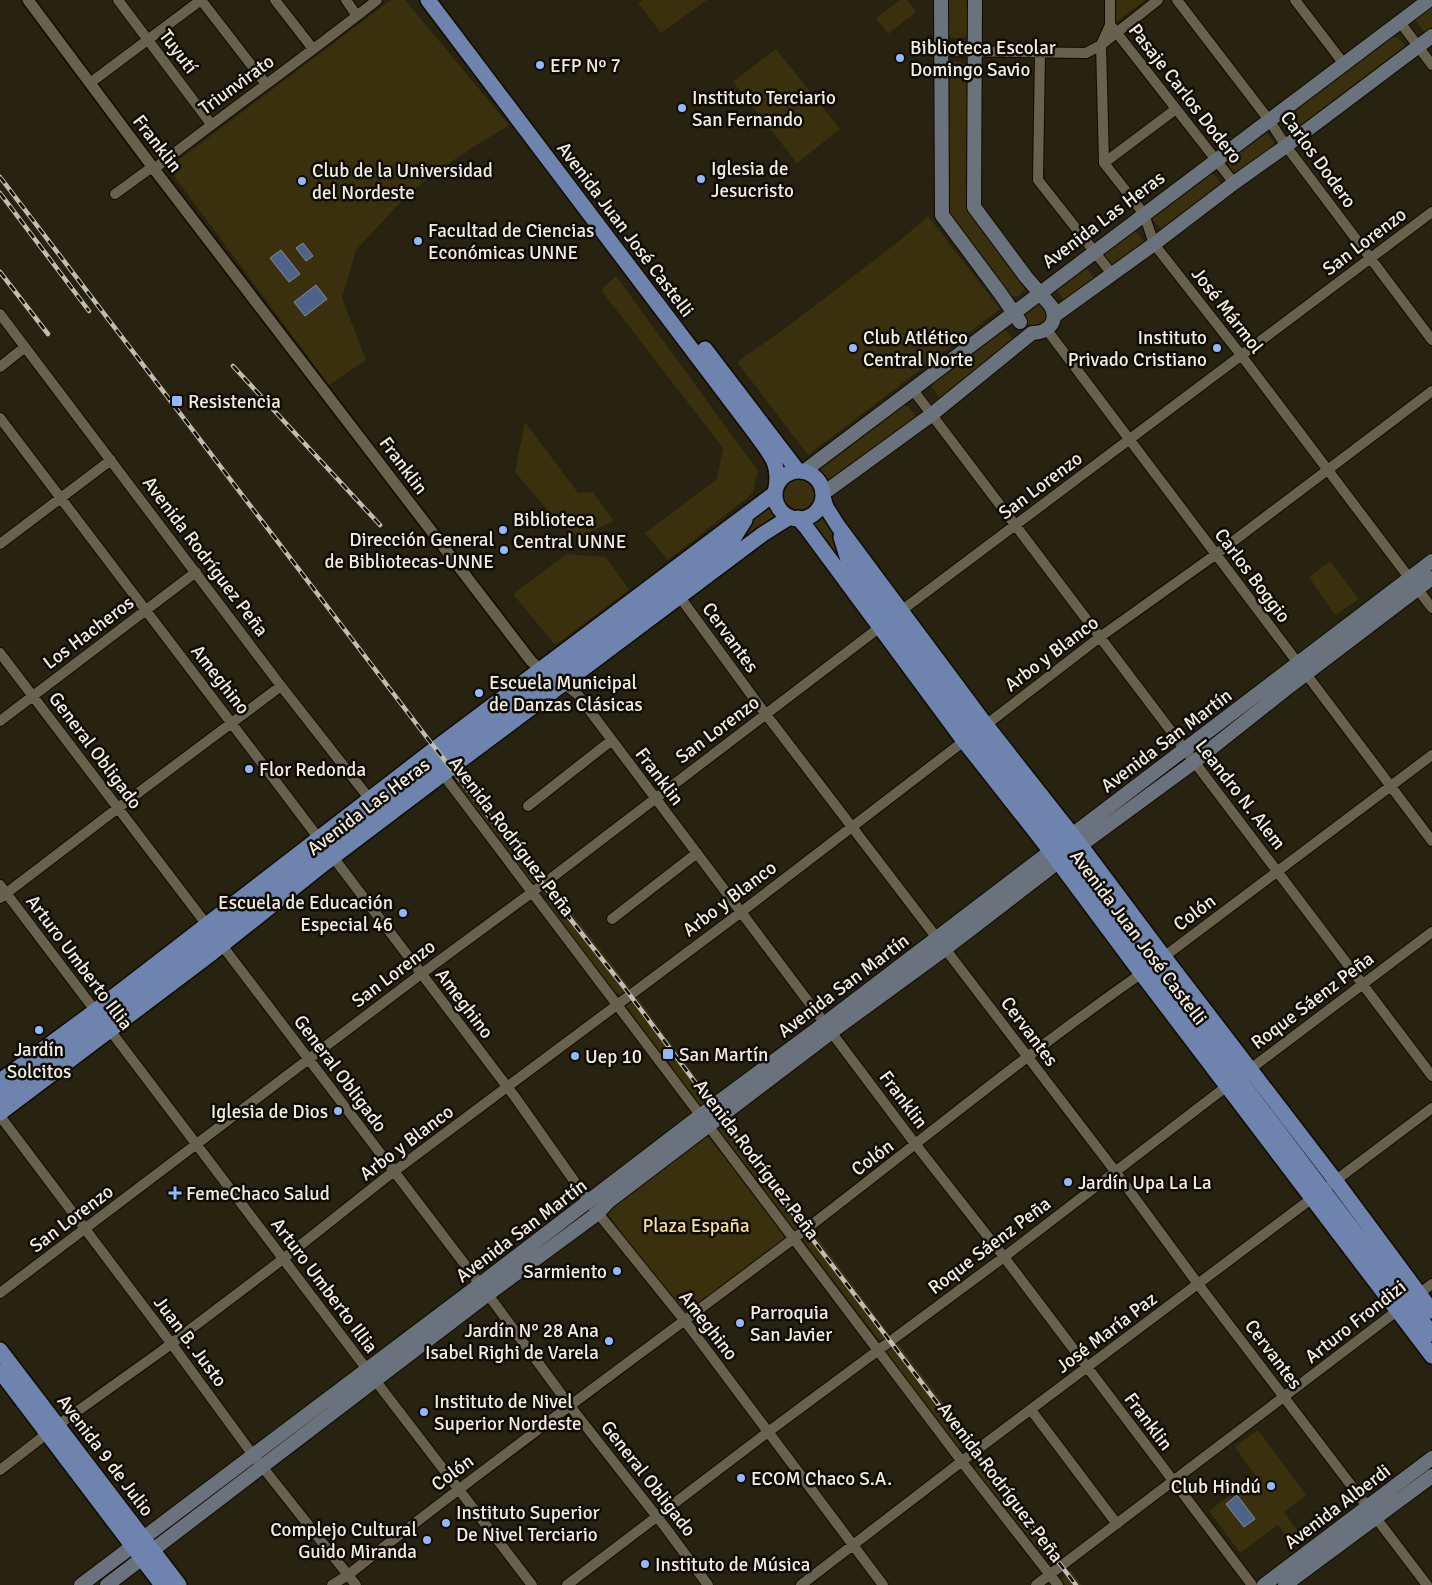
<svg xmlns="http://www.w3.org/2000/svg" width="1432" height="1585" font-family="Signika,sans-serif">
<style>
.green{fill:#3b300e}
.water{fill:#4f6287;stroke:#808ca2}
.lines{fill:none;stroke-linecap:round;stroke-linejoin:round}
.minor-casing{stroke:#110b00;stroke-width:12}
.tertiary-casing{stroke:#110b00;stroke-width:14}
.secondary-casing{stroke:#110b00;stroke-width:16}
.primary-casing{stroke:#110b00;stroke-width:18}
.minor{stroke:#67614d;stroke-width:10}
.tertiary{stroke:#67614d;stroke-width:11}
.secondary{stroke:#6a727e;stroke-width:14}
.primary{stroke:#6e84af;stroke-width:15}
.rail-casing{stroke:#c1bdb0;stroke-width:4.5}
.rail{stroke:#0e0c05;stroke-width:2.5;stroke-dasharray:8;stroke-linecap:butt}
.poi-dot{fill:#94b7fd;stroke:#0e0c05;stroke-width:2}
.labels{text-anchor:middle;stroke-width:5;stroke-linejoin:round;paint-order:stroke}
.poi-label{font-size:19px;fill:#f1ede2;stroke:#0e0c05;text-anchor:start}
.street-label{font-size:19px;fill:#f1ede2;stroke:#0e0c05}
.park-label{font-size:19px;fill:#f5dd95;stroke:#0e0c05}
</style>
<rect width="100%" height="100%" fill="#282210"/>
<path class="green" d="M391 0H405L509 125 462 154 409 193 356 250 342 298 366 360 329 385 168 168Z
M642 0H707L661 33 638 3Z
M900 0H907L916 12 888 34 876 18Z
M946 0H969V32L964 38H951L947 33Z
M1117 0H1145L1116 22Z
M1432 2V27L1425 33 1413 17Z
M1389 36 1397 37 1405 45 1403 54 1298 132H1289L1283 124V115Z
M776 49 840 129 797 163 733 82Z
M953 61 961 62 969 68V207L1025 284 1024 290 1018 296H1007L948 216 945 71 949 64Z
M1261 133H1267L1274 142 1273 149 1240 172H1233L1228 164V157Z
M1211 171 1223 186 1163 232 1151 217Z
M928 216 1000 309 808 455 737 362 783 330 898 242Z
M1134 229 1145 243 1113 268 1102 253Z
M1084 265 1096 280 1066 303 1055 288Z
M616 276 758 471 753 493 668 560 645 533 717 479 723 448 601 290Z
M1024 315a11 11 0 1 1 22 0a11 11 0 1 1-22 0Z
M1004 328 1014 341 940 399 930 385Z
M899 405 908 406 915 415 914 422 828 485 815 468Z
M525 422 578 493 593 492 614 521 578 537 557 521 515 472Z
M779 495a20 20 0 1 1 40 0a20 20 0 1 1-40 0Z
M770 506 777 518 761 530 741 536 755 515Z
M825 516 835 531 843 556 821 542 810 526Z
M567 554 606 557 629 590 555 645 513 594Z
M1330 561 1359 599 1335 615 1309 577Z
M469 778 543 875 544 877 536 884 530 882 458 786Z
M554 890 630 988 620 995 613 991 544 901Z
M636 996 713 1101 704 1108 697 1105 627 1007V1003Z
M728 1121 805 1221 795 1230 792 1229 717 1131Z
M708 1137 787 1234V1239L689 1313 681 1312 607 1213 609 1209 704 1138Z
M812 1230 890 1335 883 1341 878 1339 804 1242V1237Z
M897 1342 972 1441 959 1449 887 1355V1351Z
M1258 1430 1306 1495 1284 1512 1305 1541 1295 1548 1278 1525 1240 1553 1209 1511 1256 1476 1235 1447Z
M985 1460 1059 1556 1050 1563 974 1469Z
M1071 1571 1082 1585H1066L1061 1579Z"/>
<path class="water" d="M303 243 313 256 306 261 296 248Z
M281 250 300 274 289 282 270 258Z
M316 285 327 299 305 316 294 302Z
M1237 1495 1255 1519 1244 1527 1226 1504Z"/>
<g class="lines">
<defs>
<path id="minor" d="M118 0 211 124
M201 0 266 84
M275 0 313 49
M346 0 357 16
M1110 0V25L1101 45 1104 163 1144 214 1154 244 1241 355 1432 608
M1177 0 1269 120 1286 146 1432 340
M1295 0 1344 64
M1400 22 1432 65
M1113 28 1234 183
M941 51 1086 53 1101 45 1158 0
M1040 52 1038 180 1112 274
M90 83 201 0
M1104 163 1176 109
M115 194 148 170 154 169C228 111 304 58 377 0
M0 314 281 686 372 802
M1047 330 1432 841
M0 367 25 347
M913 390 1432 1076
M0 418 515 1097 589 1202 685 1321 883 1585
M0 544 111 460
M677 593 758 704 1115 1171 1198 1284 1427 1585
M897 614 1432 212
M0 653 210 929
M561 681 578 695 916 1145 1004 1257 1252 1585
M0 721 196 572
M982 728 1100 637 1215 555 1432 391
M439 769 969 1471 1058 1585
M528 806 612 740
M0 885 375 1380 532 1585
M0 898 118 808 281 686
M612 919 697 853
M218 940 495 1304 570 1406 665 1527 708 1585
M1161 959 1432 755
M1245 1073 1432 932
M0 1116 171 1343 253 1455 356 1585
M1331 1184 1432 1108
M0 1293 421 974 550 879 884 624
M1415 1297 1432 1284
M1031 1410 1117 1524
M0 1470 58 1425 163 1350 283 1259 384 1179 732 919 968 738
M332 1585 348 1575C494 1460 645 1351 793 1239 910 1150 1024 1055 1145 971
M567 1585 768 1432 1004 1257 1231 1083
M801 1585 974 1452 1315 1196
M1036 1585 1402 1307"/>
<path id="tertiary" d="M28 0 154 169 531 661 540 669"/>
<path id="secondary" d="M941 0 942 215 1000 293 1020 322
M1054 316 1154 244 1234 183 1286 146 1432 36
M803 472 1429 0
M822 491 828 490 931 415 1032 333C1048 333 1059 322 1051 306L1026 277 974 207 975 0
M81 1585 479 1285 701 1115 825 1023 1432 561
M107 1585 487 1295 598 1213 608 1202 841 1025 945 949 1058 862 1194 762 1286 689 1432 578
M1264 1585 1432 1458
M1285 1585 1432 1476"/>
<path id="primary" d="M428 0 758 437C771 456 780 463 776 488
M705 349 798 471
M775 495a24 24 0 1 1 48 0a24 24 0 1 1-48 0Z
M823 497 826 507 838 526 986 725 1081 846 1158 949 1335 1180 1432 1311
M798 518 806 527 964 741 1042 840 1141 973 1432 1356
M841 537 849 563 899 630 975 732 1070 853 1147 958 1432 1334
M0 1081 95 1011 428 754 775 493
M0 1097 97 1026 444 759 678 583 733 539 745 520
M0 1113 212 953 325 863 456 764 763 534 790 517
M0 1350 179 1585
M0 1371 162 1585"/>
</defs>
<use href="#minor" class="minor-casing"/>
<use href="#tertiary" class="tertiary-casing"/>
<use href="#secondary" class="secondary-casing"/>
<use href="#primary" class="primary-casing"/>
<use href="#minor" class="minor"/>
<use href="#tertiary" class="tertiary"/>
<use href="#secondary" class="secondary"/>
<use href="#primary" class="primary"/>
<defs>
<path id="rail" d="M0 177 428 739 624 987 813 1240 1076 1585
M0 193 89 311
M0 272 48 334
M233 366 380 525"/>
</defs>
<use href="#rail" class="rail-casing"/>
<use href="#rail" class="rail"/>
</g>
<g class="poi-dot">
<circle cx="900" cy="58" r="5"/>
<circle cx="540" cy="65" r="5"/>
<circle cx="682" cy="108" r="5"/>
<circle cx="701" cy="179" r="5"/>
<circle cx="302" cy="181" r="5"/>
<circle cx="418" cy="241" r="5"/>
<circle cx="853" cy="348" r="5"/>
<circle cx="1217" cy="348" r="5"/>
<rect x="171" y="395" width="12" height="12" rx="2.5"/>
<circle cx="503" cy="530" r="5"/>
<circle cx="504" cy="550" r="5"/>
<circle cx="479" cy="693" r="5"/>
<circle cx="249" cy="769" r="5"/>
<circle cx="403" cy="913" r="5"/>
<circle cx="39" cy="1030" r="5"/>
<rect x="662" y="1048" width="12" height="12" rx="2.5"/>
<circle cx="575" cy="1056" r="5"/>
<circle cx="338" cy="1111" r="5"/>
<circle cx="1068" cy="1182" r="5"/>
<path d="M172.5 1185.5h5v5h5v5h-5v5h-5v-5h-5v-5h5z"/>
<circle cx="617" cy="1271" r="5"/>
<circle cx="740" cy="1323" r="5"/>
<circle cx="609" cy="1341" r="5"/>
<circle cx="424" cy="1412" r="5"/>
<circle cx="741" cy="1478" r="5"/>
<circle cx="1271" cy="1486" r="5"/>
<circle cx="446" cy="1523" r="5"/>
<circle cx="427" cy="1540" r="5"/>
<circle cx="645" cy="1564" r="5"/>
</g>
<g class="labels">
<g class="poi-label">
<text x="910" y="54">Biblioteca Escolar<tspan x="910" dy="22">Domingo Savio</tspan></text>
<text x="550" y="72">EFP Nº 7</text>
<text x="692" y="104">Instituto Terciario<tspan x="692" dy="22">San Fernando</tspan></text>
<text x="711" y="175">Iglesia de<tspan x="711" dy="22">Jesucristo</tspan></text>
<text x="312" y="177">Club de la Universidad<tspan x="312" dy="22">del Nordeste</tspan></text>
<text x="428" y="237">Facultad de Ciencias<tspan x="428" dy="22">Económicas UNNE</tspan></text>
<text x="863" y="344">Club Atlético<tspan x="863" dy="22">Central Norte</tspan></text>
<text x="1207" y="344" text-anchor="end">Instituto<tspan x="1207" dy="22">Privado Cristiano</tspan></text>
<text x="188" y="408">Resistencia</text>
<text x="513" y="526">Biblioteca<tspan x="513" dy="22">Central UNNE</tspan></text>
<text x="494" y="546" text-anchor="end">Dirección General<tspan x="494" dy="22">de Bibliotecas-UNNE</tspan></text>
<text x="489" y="689">Escuela Municipal<tspan x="489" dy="22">de Danzas Clásicas</tspan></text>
<text x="259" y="776">Flor Redonda</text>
<text x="393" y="909" text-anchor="end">Escuela de Educación<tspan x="393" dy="22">Especial 46</tspan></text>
<text x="39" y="1056" text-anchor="middle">Jardín<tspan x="39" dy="22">Solcitos</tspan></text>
<text x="679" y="1061">San Martín</text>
<text x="585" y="1063">Uep 10</text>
<text x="328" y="1118" text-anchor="end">Iglesia de Dios</text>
<text x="1078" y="1189">Jardín Upa La La</text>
<text x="186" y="1200">FemeChaco Salud</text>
<text x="607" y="1278" text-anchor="end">Sarmiento</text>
<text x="750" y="1319">Parroquia<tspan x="750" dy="22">San Javier</tspan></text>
<text x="599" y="1337" text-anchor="end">Jardín N° 28 Ana<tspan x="599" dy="22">Isabel Righi de Varela</tspan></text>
<text x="434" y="1408">Instituto de Nivel<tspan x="434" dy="22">Superior Nordeste</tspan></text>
<text x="751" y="1485">ECOM Chaco S.A.</text>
<text x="1261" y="1493" text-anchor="end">Club Hindú</text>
<text x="456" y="1519">Instituto Superior<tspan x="456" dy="22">De Nivel Terciario</tspan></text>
<text x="417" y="1536" text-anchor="end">Complejo Cultural<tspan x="417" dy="22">Guido Miranda</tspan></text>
<text x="655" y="1571">Instituto de Música</text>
</g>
<g class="street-label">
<text transform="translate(179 51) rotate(53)" y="7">Tuyutí</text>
<text transform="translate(236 84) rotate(-36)" y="7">Triunvirato</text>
<text transform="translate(1186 93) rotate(52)" y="7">Pasaje Carlos Dodero</text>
<text transform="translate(158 143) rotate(52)" y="7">Franklin</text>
<text transform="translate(1319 159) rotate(54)" y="7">Carlos Dodero</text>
<text transform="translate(1103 219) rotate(-37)" y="7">Avenida Las Heras</text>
<text transform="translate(626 229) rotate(53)" y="7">Avenida Juan José Castelli</text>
<text transform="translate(1364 241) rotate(-37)" y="7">San Lorenzo</text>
<text transform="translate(1228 310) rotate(52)" y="7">José Mármol</text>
<text transform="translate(404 465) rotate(53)" y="7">Franklin</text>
<text transform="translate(1040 485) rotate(-37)" y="7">San Lorenzo</text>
<text transform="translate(206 556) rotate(53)" y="7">Avenida Rodríguez Peña</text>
<text transform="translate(1253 575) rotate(53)" y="7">Carlos Boggio</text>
<text transform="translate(88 632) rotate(-37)" y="7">Los Hacheros</text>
<text transform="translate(731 637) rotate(54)" y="7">Cervantes</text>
<text transform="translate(1051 653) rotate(-37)" y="7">Arbo y Blanco</text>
<text transform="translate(221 679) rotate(52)" y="7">Ameghino</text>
<text transform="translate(717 729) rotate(-37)" y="7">San Lorenzo</text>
<text transform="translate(1166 740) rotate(-37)" y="7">Avenida San Martín</text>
<text transform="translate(96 750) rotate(53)" y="7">General Obligado</text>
<text transform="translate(660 776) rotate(53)" y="7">Franklin</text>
<text transform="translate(1241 794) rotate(52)" y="7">Leandro N. Alem</text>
<text transform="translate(368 806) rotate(-37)" y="7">Avenida Las Heras</text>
<text transform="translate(512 836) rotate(53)" y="7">Avenida Rodríguez Peña</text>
<text transform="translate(729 898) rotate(-37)" y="7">Arbo y Blanco</text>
<text transform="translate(1194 912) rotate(-37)" y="7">Colón</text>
<text transform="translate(1139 937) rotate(53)" y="7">Avenida Juan José Castelli</text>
<text transform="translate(80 962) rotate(53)" y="7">Arturo Umberto Illia</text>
<text transform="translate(393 973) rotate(-37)" y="7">San Lorenzo</text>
<text transform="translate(843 985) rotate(-37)" y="7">Avenida San Martín</text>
<text transform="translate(1312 1000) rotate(-37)" y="7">Roque Sáenz Peña</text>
<text transform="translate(465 1003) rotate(53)" y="7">Ameghino</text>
<text transform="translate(1030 1031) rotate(53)" y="7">Cervantes</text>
<text transform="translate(341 1073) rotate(53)" y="7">General Obligado</text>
<text transform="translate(904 1099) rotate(53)" y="7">Franklin</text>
<text transform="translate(406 1142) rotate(-37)" y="7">Arbo y Blanco</text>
<text transform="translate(872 1157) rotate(-37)" y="7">Colón</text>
<text transform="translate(757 1159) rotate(53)" y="7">Avenida Rodríguez Peña</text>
<text transform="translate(71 1218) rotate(-37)" y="7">San Lorenzo</text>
<text transform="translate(521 1230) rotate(-37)" y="7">Avenida San Martín</text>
<text transform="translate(989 1245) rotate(-37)" y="7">Roque Sáenz Peña</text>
<text transform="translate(325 1285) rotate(53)" y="7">Arturo Umberto Illia</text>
<text transform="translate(1355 1321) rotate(-38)" y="7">Arturo Frondizi</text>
<text transform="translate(709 1325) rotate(52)" y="7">Ameghino</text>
<text transform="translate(1106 1332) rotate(-37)" y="7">José María Paz</text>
<text transform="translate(191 1341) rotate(53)" y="7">Juan B. Justo</text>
<text transform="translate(1274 1354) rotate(53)" y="7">Cervantes</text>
<text transform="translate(1149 1421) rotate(53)" y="7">Franklin</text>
<text transform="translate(106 1455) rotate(53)" y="7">Avenida 9 de Julio</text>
<text transform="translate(452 1472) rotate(-37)" y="7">Colón</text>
<text transform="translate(649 1478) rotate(52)" y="7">General Obligado</text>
<text transform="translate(1001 1482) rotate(53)" y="7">Avenida Rodríguez Peña</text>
<text transform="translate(1337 1506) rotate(-37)" y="7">Avenida Alberdi</text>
</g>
<g class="park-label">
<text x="696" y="1232">Plaza España</text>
</g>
</g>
</svg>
